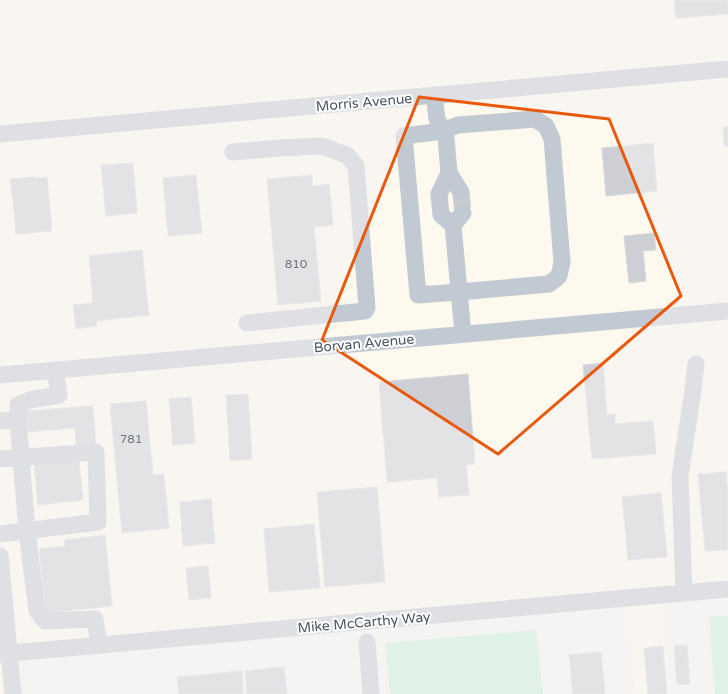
<svg xmlns="http://www.w3.org/2000/svg" width="728" height="694" font-family="'Varela Round',sans-serif">
<style>
.commercial{fill:#fdf9ef}
.green{fill:#c3f1d5}
.building{fill:#cdcfd5;stroke:#d7d9de}
.lines{fill:none;stroke-linecap:round;stroke-linejoin:round}
.minor-tunnel{stroke:#caccce;stroke-width:17;stroke-dasharray:17 8;stroke-linecap:butt}
.minor{stroke:#c1cad2;stroke-width:17}
.marked{fill:none;stroke:#e8590c;stroke-width:3;stroke-linejoin:round}
.labels{text-anchor:middle;stroke-width:4;stroke-linejoin:round;paint-order:stroke}
.number-label{font-size:12px;fill:#6b747e}
.street-label{font-size:14px;fill:#4a5661;stroke:#fff}
</style>
<rect width="100%" height="100%" fill="#f5f3f3"/>
<path class="commercial" d="M0 0H728V589L662 595 670 694H634L625 599 9 653 13 694H0Z"/>
<path class="green" d="M728 615V694H715L709 617Z
M536 630 543 694H390L385 643Z"/>
<path class="building" d="M674 0H728V14L676 18Z
M723 127H728V146H724Z
M653 143 657 191 606 196 602 148Z
M133 163 137 213 106 216 101 165Z
M196 175 202 233 168 236 163 178Z
M312 175V186L329 184 333 225 314 227 321 301 278 305 267 179Z
M34 177V178L47 177 52 231 16 234 13 196H12L10 179Z
M654 233 656 250 643 251 646 281 629 283 624 236Z
M142 250 149 315 96 321 97 326 76 329 73 305 93 303 89 256Z
M603 363 607 415 615 414V424L653 421 656 454 592 459 583 365Z
M468 374 475 464 466 465 469 495 439 497 437 478 387 482 379 382Z
M248 394 252 459 230 461 226 395Z
M191 397 195 443 173 445 169 399Z
M146 401 153 475 164 474 169 528 122 533 110 404Z
M93 406 96 444 76 446 75 428 28 432 26 411Z
M79 459 83 500 38 505 34 463Z
M726 472 728 497V550L705 551 698 474Z
M377 487 385 582 325 587 317 492Z
M661 493 667 557 628 560 622 497Z
M211 499 215 543 183 546 180 502Z
M314 524 320 588 269 592 264 529Z
M105 535 112 606 46 613 39 549 65 546 64 540Z
M208 566 211 598 189 600 186 568Z
M687 645 690 684 677 685 674 646Z
M663 646 667 694H648L644 648Z
M601 652 605 694H573L569 655Z
M284 667 287 694H247L245 671Z
M242 671 243 694H179L177 677Z"/>
<g class="lines">
<path class="minor-tunnel" d="M461 192 463 213"/>
<path class="minor" d="M434 95 437 119 446 138 449 173 461 192
M535 119 546 126 552 139 562 262 559 276 549 284 459 292 418 295 404 136 442 131 458 125Z
M0 134 728 69
M233 152 279 148 322 146 347 155 356 166 367 308 365 311 247 323
M449 173 439 194 441 215 453 225
M463 213 453 225 463 334
M0 375 728 311
M18 420V405L29 400 59 395 55 370
M0 421 18 420 27 531 37 611 45 621 95 619 99 645
M0 459 96 452 98 522 0 534
M0 556 13 694
M684 593 680 476 692 397 696 364
M367 642 371 694
M0 654 728 589"/>
</g>
<path d="M0 0H728V694H0ZM419 97 609 119 681 296 498 454 322 340Z" fill="#f5f3f3" fill-opacity=".55" fill-rule="evenodd"/>
<path class="marked" d="M419 97 609 119 681 296 498 454 322 340Z"/>
<g class="labels">
<g class="number-label">
<text x="296" y="268">810</text>
<text x="131" y="443">781</text>
</g>
<g class="street-label">
<text transform="translate(364 102) rotate(-5)" y="5">Morris Avenue</text>
<text transform="translate(364 343) rotate(-5)" y="5">Borvan Avenue</text>
<text transform="translate(364 622) rotate(-5)" y="5">Mike McCarthy Way</text>
</g>
</g>
</svg>
